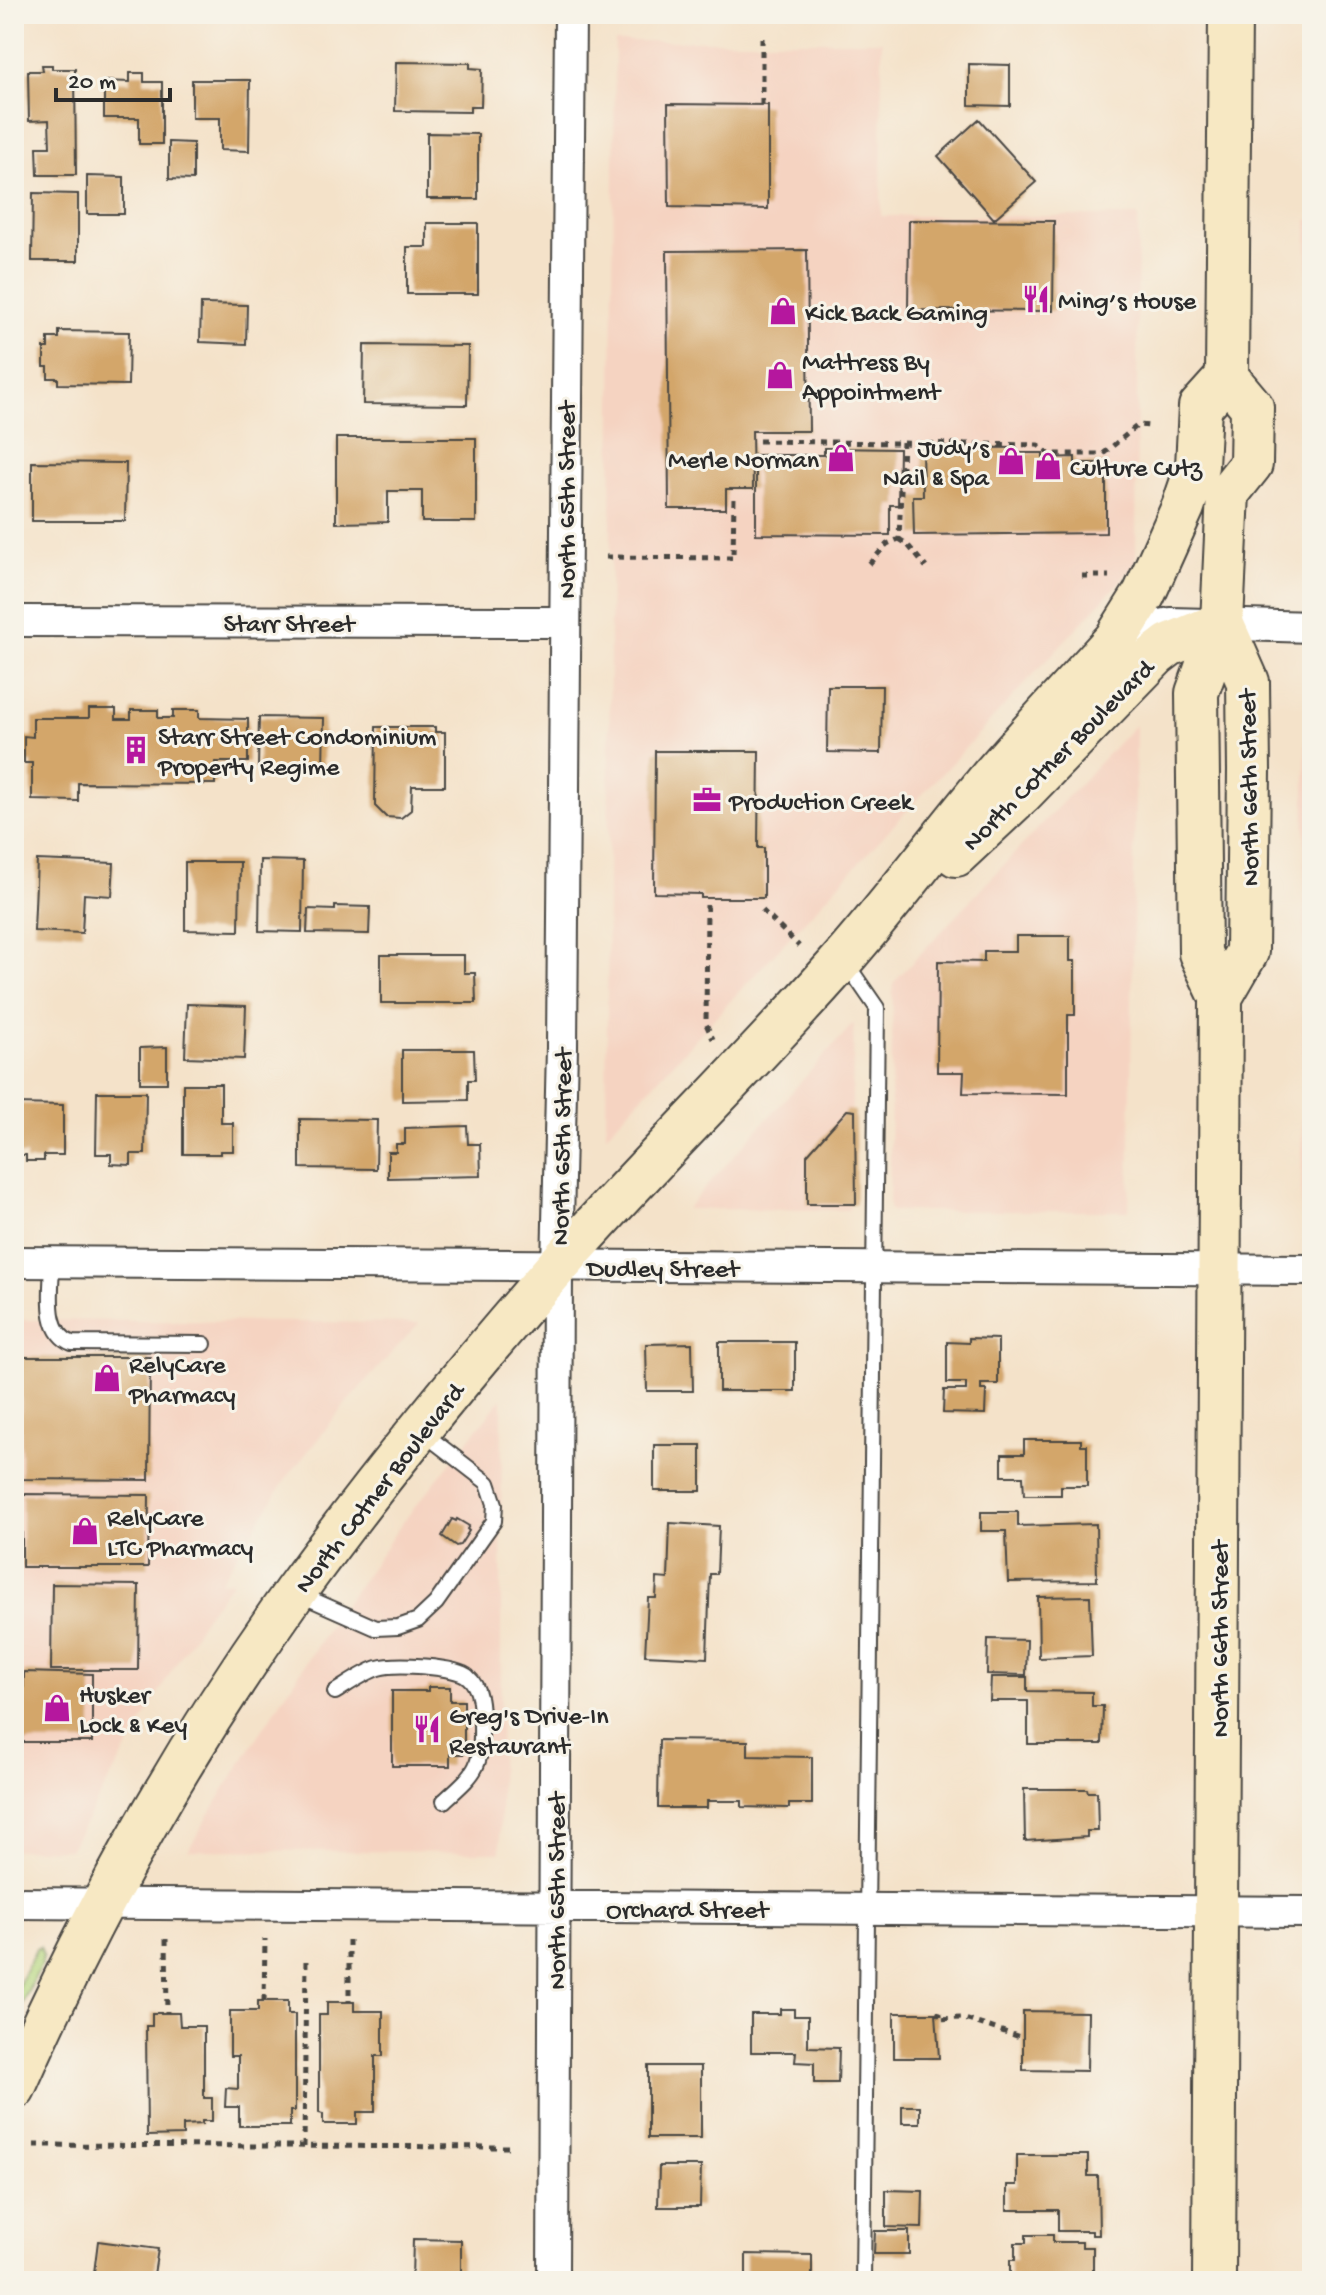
<svg xmlns="http://www.w3.org/2000/svg" width="1326" height="2295" font-family="'Gochi Hand',sans-serif">
<style>
.built{fill:#f5d3c1}
.green{fill:#b5d77f;stroke:#708155;stroke-width:2}
.building{fill:#d3a66a}
.lines{fill:none;stroke-linecap:round;stroke-linejoin:round}
.service-casing{stroke:#494643;stroke-width:18}
.minor-casing{stroke:#494643;stroke-width:34}
.secondary-casing{stroke:#494643;stroke-width:46}
.path{stroke:#494643;stroke-width:5;stroke-dasharray:6 6;stroke-linecap:butt}
.service{stroke:#fff;stroke-width:14}
.minor{stroke:#fff;stroke-width:30}
.secondary{stroke:#f7e8c3;stroke-width:42}
.labels{text-anchor:middle;stroke-width:6;stroke-linejoin:round;paint-order:stroke}
.poi-label{font-size:26px;fill:#2b2b2b;stroke:#f7f3e8;text-anchor:start}
.street-label{font-size:26px;fill:#2b2b2b;stroke:#f7f3e8}
</style>
<rect width="100%" height="100%" fill="#f7f3e8"/>
<filter id="ink" filterUnits="userSpaceOnUse"><feTurbulence type="fractalNoise" baseFrequency=".0125" numOctaves="2"/><feDisplacementMap in="SourceGraphic" scale="16" xChannelSelector="R" yChannelSelector="G"/><feConvolveMatrix kernelMatrix="1 2 1 2 8 2 1 2 1" color-interpolation-filters="sRGB"/></filter>
<filter id="wash" filterUnits="userSpaceOnUse"><feTurbulence type="fractalNoise" baseFrequency=".006" numOctaves="4" result="noise"/><feDisplacementMap in="SourceGraphic" scale="32" xChannelSelector="R" yChannelSelector="G"/><feGaussianBlur stdDeviation="1.8" result="paint"/><feColorMatrix in="noise" values="0 0 0 0 0 0 0 0 0 0 0 0 0 0 0 0 0 1.4 0 .05"/><feComposite in="paint" operator="in"/></filter>
<g filter="url(#wash)">
<rect width="100%" height="100%" fill="#f4e2c9"/>
<path class="built" d="M615 41H882L881 216H1138L1136 564 606 1135Z
M1307 220H1312V569H1308Z
M1306 684H1312V1214H1301Z
M1136 724 1129 1211H889L893 983Z
M854 1023 849 1210 686 1209Z
M14 1320 419 1323 348 1401 286 1479 220 1582 233 1581 205 1617 172 1670 70 1849 14 1850Z
M502 1398 500 1852 188 1850 228 1783 329 1627 403 1522Z"/>
<path class="green" d="M40 1947 43 1956 41 1965 14 2020V1994L36 1949Z"/>
<g id="blocks">
<path class="building" d="M396 62 470 63V68L482 69 481 107H470V112L395 111Z
M969 64 1010 65V106L969 105Z
M42 65H52V69H75L76 175H38L37 147H50L49 120 29 121 28 71H43Z
M130 73H144V82H162V144H139V118H104V81L130 82Z
M192 80H250L249 151 220 150V118H192Z
M668 104 768 105V209L669 207Z
M979 119 1036 182 994 219 938 156Z
M427 133 478 134V199H427Z
M169 142 193 143V180L169 179Z
M87 176 124 177V214H87Z
M33 193 78 194V261H32Z
M909 220 1054 221 1053 311 908 310Z
M427 223H478V294H407V247H427Z
M807 250 809 431H752L753 489H726V509H669L667 251Z
M201 304 247 305 246 344 200 342Z
M59 331 129 332 128 385 58 384V378H48V367H44V348H48V338H59Z
M364 345 468 346 467 405 363 404Z
M336 438H476V522H422V491H388V522L336 523Z
M922 447 1017 448V453H1043V458L1075 457V463H1106V533L914 535 913 496H923Z
M824 448 899 449 898 505H890V535L756 534V455H824Z
M32 462 126 463 125 521H32Z
M828 686H882L881 753 827 752Z
M89 709H116V719H131V710H158V718H173V710H199V718L248 719V762H215V784L78 783V801L32 800V763H24V736L33 737V718H89Z
M259 717 324 718 323 769 258 768Z
M376 727H435V732H445V786H412L411 810 401 818 386 817 375 806Z
M655 751H759L758 848H764V898H701V894L654 893Z
M37 860 114 863 112 896 84 894 82 933 34 931Z
M260 860 303 861 302 932 259 931Z
M185 862H240L239 931 185 930Z
M335 906 370 907 369 934 307 933 308 909 335 910Z
M1016 936H1070V961H1075V1015H1068V1094L963 1093 964 1072H937L938 961 984 962V951H1016Z
M381 955H464V973H475L476 1003H381Z
M187 1004 246 1006 244 1059 185 1057Z
M167 1047V1083H140V1048Z
M402 1050H474L475 1080H468V1100L402 1101Z
M183 1084H221V1123H233V1151H220V1154H183Z
M97 1092H146L145 1154H131V1165L111 1164V1154H96Z
M14 1104 63 1105V1155H44V1161H26V1155H14Z
M847 1110 855 1111 856 1204H807V1155Z
M300 1119 377 1120 376 1169 300 1168Z
M467 1126 468 1144H480L481 1176 388 1178V1152H396V1144H405V1128Z
M969 1338 998 1339V1384H981V1390H986L985 1414 943 1413 944 1390H966V1383H947V1342L969 1343Z
M719 1342H795V1391H719Z
M692 1343 693 1391H647L646 1344Z
M21 1357H150L149 1480 21 1479Z
M1024 1440H1081V1445H1087V1486H1061V1495H1024L1023 1476H1002V1454H1024Z
M654 1445H701V1491H654Z
M22 1494 149 1495 148 1567H22Z
M981 1512H1018V1526L1096 1524 1097 1581 1008 1582 1006 1531H981Z
M452 1519 456 1521 457 1519 469 1526 467 1529 469 1531 460 1545 456 1546 442 1536Z
M670 1523 719 1526 717 1574H710L707 1658 645 1655 648 1598H656L657 1578 668 1579Z
M52 1584 139 1585 138 1670H51Z
M1090 1596 1092 1656 1039 1658 1038 1597Z
M988 1639 1027 1640 1026 1675 987 1674Z
M24 1672 92 1674V1742H22Z
M991 1677H1027V1691L1092 1692V1706H1103L1102 1744H1028V1701H990Z
M428 1687H450V1701H464V1754H450V1766H392V1691H428Z
M659 1740 748 1741V1756L812 1757V1804H789V1808L742 1807V1801H707V1808H658Z
M1024 1789H1087L1088 1792H1097L1098 1831H1087V1837L1025 1841Z
M258 2001H288V2014H295V2111H290V2126H239V2107H225L226 2088 238 2089V2056H230V2011H258Z
M327 2002H354V2011H383V2056H375V2112H357V2124H323V2114L319 2113V2015H327Z
M780 2009H794V2016H808V2047L839 2048 838 2083H814V2063L795 2062 796 2052H751V2014H780Z
M1023 2011 1088 2012 1087 2071 1023 2070Z
M152 2013H179L180 2026H204V2098H212V2121H202V2124L183 2125V2135L147 2136 146 2026H152Z
M894 2013H936L939 2058H894Z
M648 2066H701V2138H648Z
M902 2106H920V2123H902Z
M1017 2155H1088V2176H1098L1099 2235H1092V2231H1058V2210H1007V2185H1017Z
M659 2166H701L700 2207H658Z
M886 2190 923 2191 922 2228 886 2227Z
M875 2231H909V2254H874Z
M1026 2235H1053V2242H1082V2247H1093V2281H1016V2277H1010V2260H1015V2243H1026Z
M413 2239 461 2240V2281L412 2280Z
M98 2241 158 2249 153 2281H93Z
M746 2254 812 2255V2281H746Z"/>
</g>
</g>
<g filter="url(#ink)">
<use href="#blocks" fill-opacity="0" stroke="#494643" stroke-width="2"/>
<g class="lines">
<defs>
<path id="service" d="M846 963 877 1008 863 2281
M52 1262C52 1289 43 1332 72 1343L204 1344
M299 1594 376 1628 398 1627 418 1620 436 1603 494 1521 495 1504 488 1483 422 1432
M335 1692C348 1684 363 1673 378 1668 394 1663 456 1666 468 1677 481 1688 481 1708 481 1723 482 1768 477 1771 444 1801"/>
<path id="minor" d="M14 621 564 622
M1115 640 1150 627 1171 623 1312 627
M14 1262 1312 1270
M14 1903 1312 1912
M553 2281 557 1267 562 1047 570 14"/>
<path id="secondary" d="M956 855 1021 794 1156 655 1169 645 1222 623
M1221 997 1247 952 1249 770 1248 682 1222 623
M14 2088C90 1915 184 1747 294 1593 375 1481 463 1374 553 1271 646 1165 748 1067 841 961 893 902 941 837 992 776 1032 730 1074 685 1115 640L1144 594 1183 507 1197 466 1200 407 1227 377 1230 14
M1214 2281 1221 997 1200 953 1197 693 1222 623 1228 493 1251 464 1252 407 1227 377"/>
</defs>
<use href="#service" class="service-casing"/>
<use href="#minor" class="minor-casing"/>
<use href="#secondary" class="secondary-casing"/>
<path class="path" d="M762 104V33
M759 441 1038 445 1049 454H1103L1138 425 1149 426
M899 539 907 544 926 567
M606 557 733 558 734 496
M869 564 887 544 899 539 903 442
M1082 576H1109
M707 905 706 1024 713 1039
M762 910 799 946
M166 1939 167 2013
M349 1940V2002
M264 2001 265 1939
M936 2013 940 2014V2019L962 2018 1023 2038
M34 2145 513 2147
M304 2147 306 1958"/>
<use href="#service" class="service"/>
<use href="#minor" class="minor"/>
<use href="#secondary" class="secondary"/>
</g>
</g>
<defs>
<symbol id="restaurant-bare" viewBox="-9 -9 18 18"><path d="M-5-6h1v4h1v-4h1v4h1v-4h1v5L-1.5 .5V6h-2V.5L-5-1ZM5-6V6H3V1.5H1.5Q1.5-4 5-6Z" fill="#b5179e" stroke="#f7f3e8" stroke-width="2.5" paint-order="stroke"/></symbol>
<symbol id="shop-bare" viewBox="-9 -9 18 18"><path d="M-5-2.5h2.3a2.7 3.5 0 0 1 5.4 0H5L5.5 6h-11ZM-1.5-2.5h3a1.5 2.3 0 0 0-3 0Z" fill="#b5179e" stroke="#f7f3e8" stroke-width="2.5" paint-order="stroke"/></symbol>
<symbol id="building-bare" viewBox="-9 -9 18 18"><path d="M-4-6H4V6H1V3H-1V6H-4ZM-2.5-4.3h1.7v1.8h-1.7ZM.8-4.3h1.7v1.8H.8ZM-2.5-1h1.7V.8h-1.7ZM.8-1h1.7V.8H.8Z" fill="#b5179e" stroke="#f7f3e8" stroke-width="2.5" paint-order="stroke"/></symbol>
<symbol id="office-bare" viewBox="-9 -9 18 18"><path d="M-6-3h4V-5.5h4V-3h4V5H-6ZM-1-4.5V-3h2v-1.5ZM-6 0V1H6V0Z" fill="#b5179e" stroke="#f7f3e8" stroke-width="2.5" paint-order="stroke"/></symbol>
</defs>
<g fill-rule="evenodd">
<use href="#restaurant-bare" x="1016" y="279" width="40" height="40"/>
<use href="#shop-bare" x="763" y="291" width="40" height="40"/>
<use href="#shop-bare" x="760" y="355" width="40" height="40"/>
<use href="#shop-bare" x="821" y="438" width="40" height="40"/>
<use href="#shop-bare" x="991" y="441" width="40" height="40"/>
<use href="#shop-bare" x="1028" y="446" width="40" height="40"/>
<use href="#building-bare" x="116" y="730" width="40" height="40"/>
<use href="#office-bare" x="687" y="780" width="40" height="40"/>
<use href="#shop-bare" x="87" y="1358" width="40" height="40"/>
<use href="#shop-bare" x="65" y="1511" width="40" height="40"/>
<use href="#shop-bare" x="37" y="1688" width="40" height="40"/>
<use href="#restaurant-bare" x="407" y="1709" width="40" height="40"/>
</g>
<g class="labels">
<g class="poi-label">
<text x="1058" y="308">Ming’s House</text>
<text x="805" y="320">Kick Back Gaming</text>
<text x="802" y="369">Mattress By<tspan x="802" dy="30">Appointment</tspan></text>
<text x="989" y="455" text-anchor="end">Judy’s<tspan x="989" dy="30">Nail &amp; Spa</tspan></text>
<text x="819" y="467" text-anchor="end">Merle Norman</text>
<text x="1070" y="475">Culture Cutz</text>
<text x="158" y="744">Starr Street Condominium<tspan x="158" dy="30">Property Regime</tspan></text>
<text x="729" y="809">Production Creek</text>
<text x="129" y="1372">RelyCare<tspan x="129" dy="30">Pharmacy</tspan></text>
<text x="107" y="1525">RelyCare<tspan x="107" dy="30">LTC Pharmacy</tspan></text>
<text x="79" y="1702">Husker<tspan x="79" dy="30">Lock &amp; Key</tspan></text>
<text x="449" y="1723">Greg's Drive-In<tspan x="449" dy="30">Restaurant</tspan></text>
</g>
<g class="street-label">
<text transform="translate(565 500) rotate(-90)" y="9">North 65th Street</text>
<text x="289" y="631">Starr Street</text>
<text transform="translate(1057 754) rotate(-45)" y="9">North Cotner Boulevard</text>
<text transform="translate(1247 788) rotate(-91)" y="9">North 66th Street</text>
<text transform="translate(560 1147) rotate(-89)" y="9">North 65th Street</text>
<text x="663" y="1276">Dudley Street</text>
<text transform="translate(378 1487) rotate(-52)" y="9">North Cotner Boulevard</text>
<text transform="translate(1218 1639) rotate(-90)" y="9">North 66th Street</text>
<text transform="translate(555 1891) rotate(-90)" y="9">North 65th Street</text>
<text x="687" y="1917">Orchard Street</text>
</g>
</g>
<rect width="1326" height="2295" fill="none" stroke="#f7f3e8" stroke-width="48"/>
<path d="M56 88v12h114v-12" fill="none" stroke="#2b2b2b" stroke-width="4"/>
<text x="68" y="88" font-size="24" fill="#2b2b2b" stroke="#f7f3e8" stroke-width="6" paint-order="stroke">20 m</text>
</svg>
